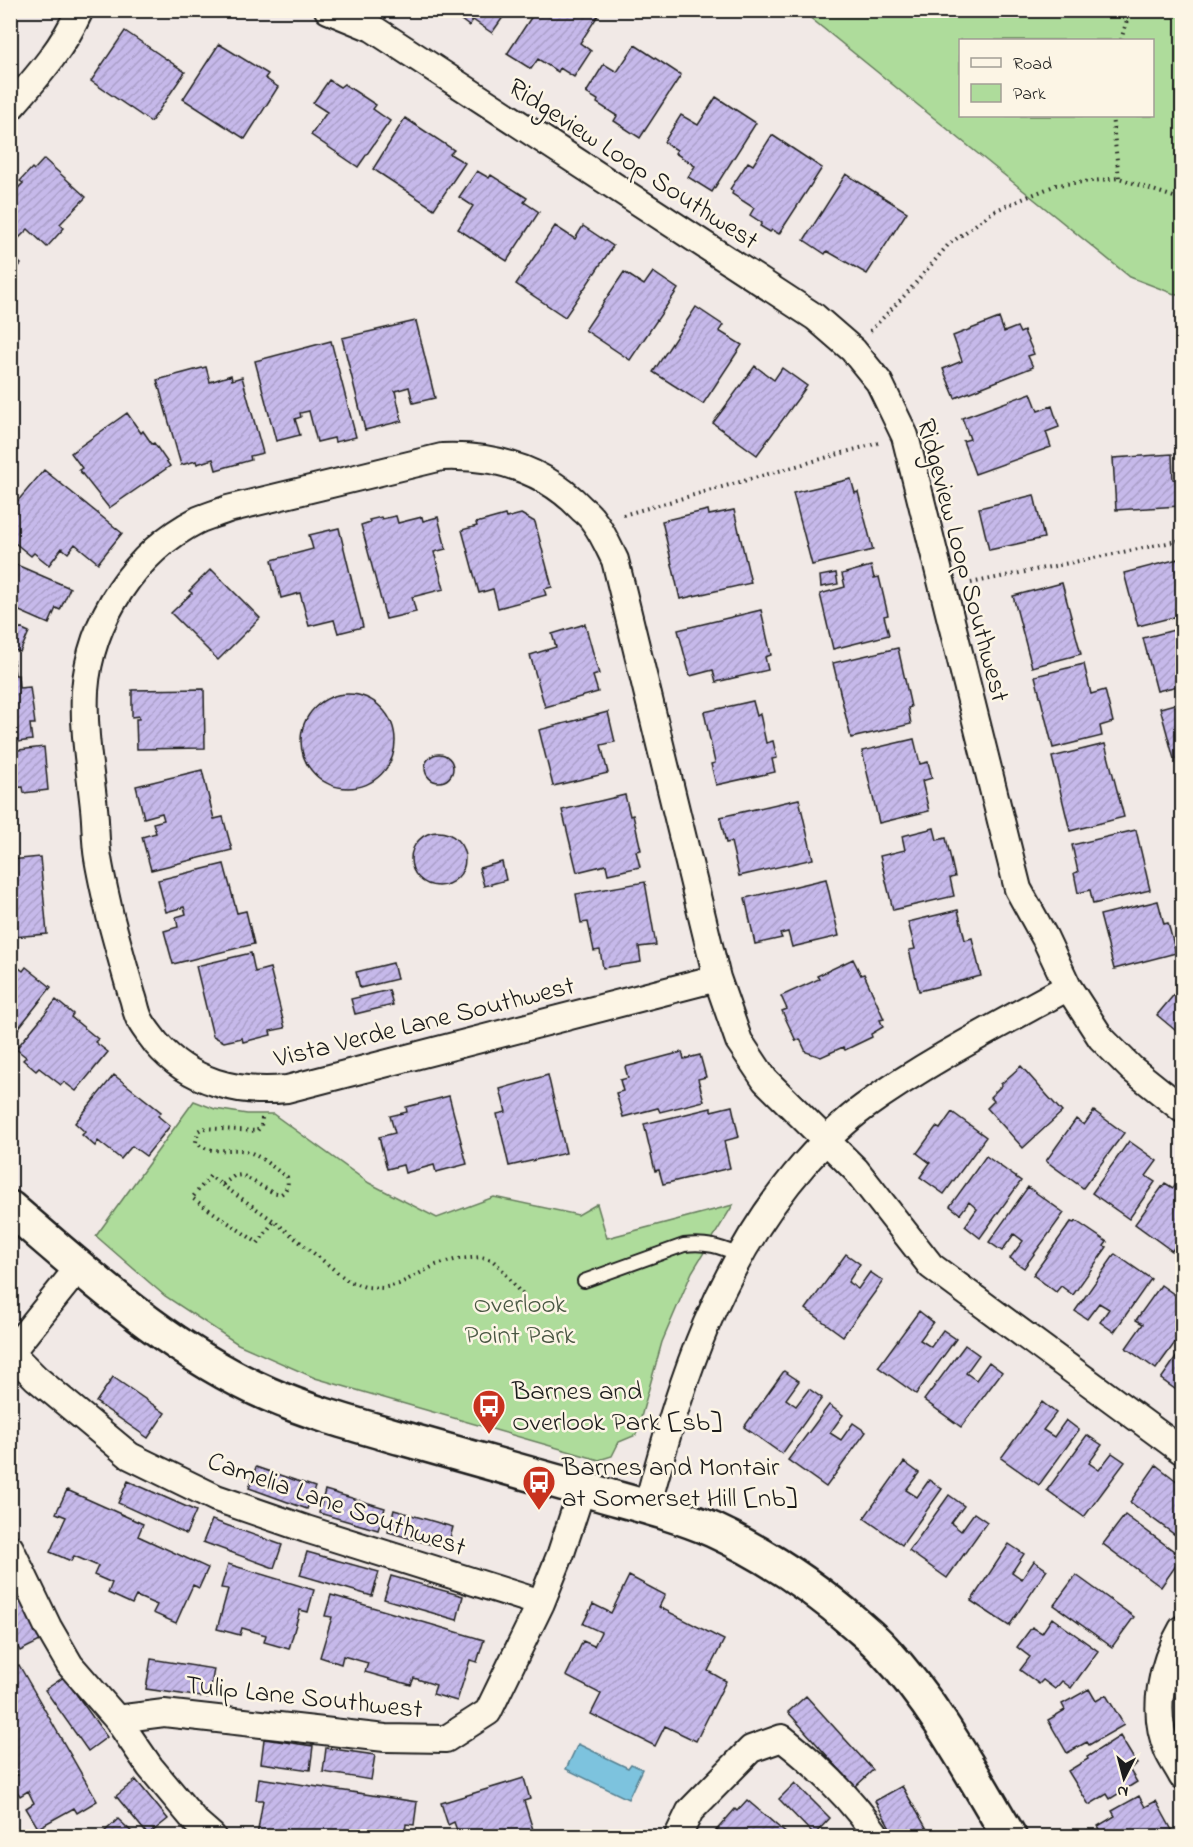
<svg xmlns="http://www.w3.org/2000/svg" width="1193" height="1847" font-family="'Indie Flower',sans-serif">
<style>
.park{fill:#aedc9b;stroke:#657c5c;stroke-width:1.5;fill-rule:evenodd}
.water{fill:#7dc3de;stroke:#568090;stroke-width:1.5}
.building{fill:url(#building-hatch);stroke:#1c1c1c;stroke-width:1.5}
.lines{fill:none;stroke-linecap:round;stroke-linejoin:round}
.lane-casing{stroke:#1c1c1c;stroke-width:16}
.street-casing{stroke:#1c1c1c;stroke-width:30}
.secondary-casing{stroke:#1c1c1c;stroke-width:38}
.path{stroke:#1c1c1c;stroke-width:4;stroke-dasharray:1.5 4.5;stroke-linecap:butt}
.lane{stroke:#fcf5e5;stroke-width:12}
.street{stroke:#fcf5e5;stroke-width:26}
.secondary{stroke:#fcf5e5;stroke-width:33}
.labels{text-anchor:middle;stroke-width:5;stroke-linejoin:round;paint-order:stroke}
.street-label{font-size:27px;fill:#1c1c1c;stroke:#fcf5e5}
.park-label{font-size:27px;fill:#485642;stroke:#fcf5e5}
.poi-label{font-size:27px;fill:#1c1c1c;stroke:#fcf5e5;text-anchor:start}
</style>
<defs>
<pattern id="building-hatch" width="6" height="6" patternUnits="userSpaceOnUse" patternTransform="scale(1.5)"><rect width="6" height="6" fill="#c6b9ea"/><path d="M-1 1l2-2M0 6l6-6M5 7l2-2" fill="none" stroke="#aa9ec8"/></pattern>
</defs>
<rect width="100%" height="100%" fill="#f1e9e6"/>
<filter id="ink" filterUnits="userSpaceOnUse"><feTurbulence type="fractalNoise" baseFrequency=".0167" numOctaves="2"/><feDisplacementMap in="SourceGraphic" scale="12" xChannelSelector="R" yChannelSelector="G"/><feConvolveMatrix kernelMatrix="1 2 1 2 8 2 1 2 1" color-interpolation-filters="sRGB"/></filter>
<g filter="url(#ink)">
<path class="park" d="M802 11H1182V297L1130 277ZM960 40H1152V116H960Z
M194 1101 215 1109 247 1114H273L369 1183 437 1218 494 1197 578 1215 597 1204 607 1238 733 1205 692 1272 662 1342 636 1435 619 1442 612 1456 599 1460 315 1378 238 1344 165 1296 96 1236Z"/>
<path class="water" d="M578 1744 628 1768 631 1764 642 1769 628 1799 566 1769Z"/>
<path class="building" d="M448 10H508L492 33 473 20 469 26Z
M536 10H594L599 14 580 43 591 51 574 77 560 68 558 72 538 59 531 69 507 54Z
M125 31 185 72 151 122 91 81Z
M219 44 268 74 265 78 278 87 245 139 183 99Z
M635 45 681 75 640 138 614 121 617 116 597 103 598 100 586 93 604 64 617 72Z
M329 80 340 87 344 84 376 105 373 109 390 121 358 167 311 135 327 112 313 103Z
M716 97 756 123 712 192 688 177 695 166 675 153 677 150 664 142 681 115 698 125Z
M405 118 454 150 450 154 465 163 434 209 373 169Z
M772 135 822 168 779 234 772 230 770 232 760 226 762 223 750 215 754 208 732 194 733 191 730 189 748 162 753 165Z
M44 159 86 197 60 224 64 228 47 247 28 229 19 238 10 230V184L17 189 23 183 20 181 32 168 34 170Z
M477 171 489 178 491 175 527 198 524 202 539 212 507 261 458 229 473 206 459 197Z
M846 174 907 212 867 274 827 251 825 254 804 240Z
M555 226 575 239 583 226 613 246 565 317 516 284Z
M10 254 21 264 10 276Z
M624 272 644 285 653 272 678 289 630 360 585 330Z
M696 307 723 325 719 331 742 345 703 404 653 372Z
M999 318 1004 332 1017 327 1020 333 1024 331 1034 354 1028 356 1033 367 955 398 943 369 962 361 953 336Z
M416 321 435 398 413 403 409 387 395 391 402 421 365 430 342 338Z
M331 341 356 437 335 442 334 438 317 442 309 411 300 413 301 417 295 419 300 435 276 441 255 361Z
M755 366 774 380 782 368 807 386 757 455 713 423Z
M206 367 210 382 231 375 232 380 242 377 263 453 250 456 251 460 216 470 213 459 197 464 196 461 181 465 157 380Z
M1031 393 1038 411 1052 406 1059 427 1046 432 1051 447 975 474 963 441 970 439 962 418Z
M127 413 141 433 143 431 152 444 154 443 170 466 109 508 79 470 82 468 71 453Z
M1172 454 1173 479 1179 480 1180 506 1116 510 1113 458Z
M44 470 122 533 98 563 75 544 68 553 62 548 49 565 34 553 31 556 10 539V510Z
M851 479 855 493 858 492 873 550 812 565 793 493Z
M1034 495 1044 538 989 550 979 508Z
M708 510 709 515 734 510 751 583 680 599 662 521Z
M521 514 535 522 552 587 544 589 546 595 498 608 493 589 479 593 462 530 477 526 476 523 505 515 506 518Z
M396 516 398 523 422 517 423 521 438 517 446 549 434 552 444 589 412 597 416 612 386 619 361 525 370 522 369 520 381 517 382 519Z
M339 528 363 627 338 633 334 620 309 626 300 593 281 598 272 560 313 549 309 535Z
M1182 558V615L1138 626 1124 573Z
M10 562 70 588 60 610 56 608 49 624 15 609 12 617 15 619 13 625 29 632 20 652 10 648Z
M871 566 874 578 879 577 888 615 884 616 889 635 833 649 820 594 845 587 842 574Z
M211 569 260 618 218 660 171 613 192 593 189 591Z
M836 573 838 584 821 587 820 576Z
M1062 583 1081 654 1032 667 1013 596Z
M761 610 771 655 765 657 768 670 716 682 713 670 690 676 678 630Z
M585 624 599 674 593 676 598 692 545 707 530 655 556 647 552 634Z
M1182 628V685L1157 691 1143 638Z
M898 648 911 707 908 708 911 724 851 738 833 663Z
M10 660H13L15 675H18L19 688 30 687 35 724H30L32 740 10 743Z
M1084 664 1091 694 1105 690 1113 722 1100 726 1102 736 1053 748 1035 676Z
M204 689 205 748 137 749 136 719H139V716L132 717V690Z
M301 741a47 47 0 1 1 94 0a47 47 0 1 1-94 0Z
M753 701 757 716 760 714 766 743 773 741 777 758 772 759 775 772 716 785 711 764 715 763 704 712Z
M1182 702V757L1174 759 1160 708Z
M608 712 615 742 601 745 608 773 553 786 539 730Z
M914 739 920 764 928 762 932 778 922 781 929 811 879 823 862 751Z
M1105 744 1124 817 1070 831 1052 757Z
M44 747 48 790 24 793 23 787 10 788V751Z
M425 768a14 14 0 1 1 28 0a14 14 0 1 1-28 0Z
M202 770 214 819 223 817 232 850 151 870 142 837 156 833 153 823 164 820 162 813 144 818 136 786Z
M625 795 630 816 633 815 641 850 636 851 640 867 608 874 606 865 577 872 562 810Z
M799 799 813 859 739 876 731 842 726 843 720 817Z
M934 828 937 840 946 838 955 877 950 878 954 896 893 910 880 856 905 850 902 836Z
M1136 830 1150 890 1093 904 1090 890 1078 893 1074 873 1078 872 1072 845Z
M411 859a27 27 0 1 1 54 0a27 27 0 1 1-54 0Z
M40 857 47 934 13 937V934H10V860Z
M502 862 506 880 484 886 479 868Z
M224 864 237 913 246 911 254 944 173 964 164 931 178 927 176 917 186 914 184 907 166 912 158 880Z
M826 879 839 936 792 947 788 932 780 934 782 938 755 944 745 898Z
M645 882 656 945 639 947 641 962 603 968 600 950 594 951 588 922 581 923 576 894Z
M1158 901 1164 924 1168 923 1176 953 1114 969 1100 915Z
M958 910 965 940 972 938 981 976 919 991 909 950 915 949 908 922Z
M251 953 255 972 270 968 285 1028 270 1031 271 1035 243 1042 242 1038 224 1042 213 1036 196 966Z
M10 957 16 962 14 964 23 971 26 967 51 987 10 1039Z
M853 959 861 975 864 974 884 1019 880 1020 883 1027 871 1034 872 1037 845 1050 843 1047 821 1057 806 1052 800 1039 796 1041 782 1011 787 1009 781 996 819 979 817 976Z
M393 963 397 979 360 988 356 972Z
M1182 985V1036L1157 1015Z
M389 990 393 1005 355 1014 351 999Z
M56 1000 73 1014 71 1017 98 1039 95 1042 108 1052 76 1091 64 1082 61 1085 39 1068 36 1071 23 1060 26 1057 16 1049Z
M682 1052 684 1059 700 1055 706 1077 698 1079 704 1101 660 1112 658 1108 623 1117 616 1093 623 1091 620 1080 628 1078 625 1067Z
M1021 1066 1062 1112 1023 1148 987 1108 994 1101 990 1097 1002 1085 1001 1084Z
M114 1075 161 1112 158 1116 170 1126 146 1156 132 1146 121 1159 98 1141 95 1146 82 1135 85 1132 75 1123Z
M548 1075 566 1153 509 1166 497 1114 506 1112 500 1089Z
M449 1096 467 1164 436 1172 434 1165 405 1173 403 1165 387 1169 379 1137 395 1133 390 1116 407 1112 406 1107Z
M732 1106 739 1137 724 1141 730 1168 663 1184 659 1170 655 1171 644 1124 711 1108V1111Z
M1094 1111 1124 1133 1083 1188 1046 1161 1076 1119 1084 1125Z
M952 1112 986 1137 944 1194 920 1177 930 1163 917 1153 936 1127 940 1129Z
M1129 1141 1157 1161 1146 1176 1155 1182 1129 1219 1092 1193Z
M986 1156 1021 1181 980 1238 965 1226 977 1209 969 1202 960 1214 950 1206Z
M1182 1175V1237L1172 1251 1135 1224 1165 1183 1173 1188Z
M1028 1187 1064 1213 1024 1268 1010 1258 1023 1241 1014 1234 1002 1251 989 1242Z
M1076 1221 1107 1242 1104 1246 1107 1247 1073 1295 1061 1286 1056 1292 1033 1275 1071 1222 1074 1223Z
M846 1254 860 1264 848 1282 858 1289 870 1272 883 1281 843 1336 806 1309Z
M1115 1254 1151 1279 1114 1332 1100 1322 1109 1309 1099 1303 1087 1319 1075 1311Z
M1161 1285 1182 1300V1333L1156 1369 1126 1348 1143 1324 1136 1320Z
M919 1311 933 1322 920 1340 931 1347 943 1330 956 1339 916 1394 878 1367Z
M965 1345 979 1355 966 1373 976 1380 989 1362 1002 1372 961 1427 924 1400Z
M1182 1349V1394L1161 1379Z
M784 1371 799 1381 786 1399 796 1406 809 1389 822 1398 782 1454 744 1427Z
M113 1377 165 1413 148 1438 96 1402Z
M1042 1402 1056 1413 1043 1430 1054 1437 1066 1420 1079 1430 1039 1485 1001 1458Z
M829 1405 843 1415 830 1433 841 1440 853 1423 866 1432 826 1487 788 1460Z
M1087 1435 1102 1445 1089 1463 1099 1470 1112 1453 1125 1462 1084 1517 1047 1490Z
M904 1462 919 1473 906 1490 917 1497 929 1480 942 1489 902 1545 864 1518Z
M1156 1465 1182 1485V1540L1130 1502Z
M256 1467 315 1487 307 1509 249 1488Z
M128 1481 196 1511 186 1534 118 1503Z
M67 1490 143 1524 138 1536 208 1568 199 1588 193 1585 176 1623 153 1613 157 1605 136 1596 132 1604 108 1593 112 1583 94 1575 98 1566 74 1556 71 1561 50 1552 66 1517 56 1513Z
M325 1490 385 1508 378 1530 319 1513Z
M949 1495 964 1506 951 1523 961 1531 974 1513 987 1522 947 1578 909 1551Z
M394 1510 453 1527 447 1549 388 1532Z
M1125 1515 1182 1557 1161 1587 1103 1544Z
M212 1520 282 1545 274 1568 203 1542Z
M1009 1544 1024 1554 1012 1572 1022 1579 1034 1561 1047 1570 1009 1626 971 1601Z
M307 1552 379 1572 372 1596 300 1575Z
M228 1564 314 1590 308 1612 300 1610 289 1649 264 1642 266 1635 242 1628 240 1635 217 1629 228 1589 221 1588Z
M1076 1575 1134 1617 1112 1647 1054 1605Z
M391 1576 463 1596 457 1620 384 1599Z
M629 1576 665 1595 659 1607 724 1640 708 1671 726 1681 696 1741 665 1726 655 1746 591 1714 601 1694 566 1676 583 1641 594 1646 601 1632 583 1624 593 1604 611 1613Z
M21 1595 42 1640 20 1651 10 1631V1600Z
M331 1595 484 1640 477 1662 470 1660 457 1701 433 1694 436 1685 414 1678 411 1685 365 1672 368 1663 343 1656 341 1664 320 1657 332 1617 325 1616Z
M1052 1618 1098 1651 1071 1688 1062 1681 1055 1689 1043 1680 1039 1684 1020 1670 1030 1657 1017 1647 1032 1627 1042 1633Z
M151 1659 214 1669 209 1698 146 1689Z
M19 1665 97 1801 77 1813 74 1808 38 1828 26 1808 34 1803 28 1791 20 1796 10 1779 18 1775 10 1762V1669Z
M64 1677 107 1737 88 1751 45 1690Z
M1089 1689 1096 1701 1106 1695 1124 1725 1089 1745 1087 1742 1067 1753 1048 1720 1065 1710 1062 1704Z
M806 1696 873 1770 855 1787 788 1712Z
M1120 1736 1137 1764 1129 1769 1137 1782 1110 1799 1107 1794 1089 1805 1068 1771 1088 1759 1087 1757Z
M264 1739 313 1746 310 1770 261 1763Z
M326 1748 375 1755 371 1780 323 1772Z
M259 1778 417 1802 414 1825 406 1824 405 1836H257L263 1800H256Z
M524 1778 530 1799 524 1801 535 1836H459L454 1822 448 1825 441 1803Z
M136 1780 168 1819 148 1835 116 1796Z
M795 1783 830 1818 814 1835 779 1799Z
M902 1786 931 1836H895L875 1801Z
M1139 1796 1145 1807 1156 1801 1173 1832 1165 1836H1104L1098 1826 1115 1816 1112 1811Z
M747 1800 789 1836H716L713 1834 735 1809 737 1811Z
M118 1819 136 1836H104L102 1834Z"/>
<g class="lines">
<defs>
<path id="lane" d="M584 1281 684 1245C706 1242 720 1247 740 1255"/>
<path id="street" d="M328 10 372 28 815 317 853 350 879 382 905 436 1018 889 1045 938 1068 987 1101 1038 1132 1069 1182 1109
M10 108C37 77 63 48 80 10
M717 978 287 1089C238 1094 189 1082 156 1043 151 1036 144 1028 140 1020 136 1013 135 1003 132 995 124 968 117 942 110 916 106 897 101 877 98 858 95 842 96 825 94 808 90 769 83 730 85 691 90 620 135 552 198 520 207 516 218 513 228 509L442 457C496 455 545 470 582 509 587 513 592 518 595 523 603 534 609 548 615 560L717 978 739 1041 765 1080 856 1170 931 1266 1182 1451
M10 1352 36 1378 130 1456 216 1498 306 1529 541 1603
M10 1353 79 1267
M647 1507C680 1382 718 1263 805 1163 823 1143 842 1123 864 1107 928 1061 999 1025 1068 987
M10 1548 48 1627 70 1665 117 1719 150 1767 196 1822 212 1836
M1182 1629C1161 1665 1151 1712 1168 1751 1172 1760 1178 1768 1182 1776
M117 1719 164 1713 385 1738 446 1739 488 1712 541 1603 561 1553 582 1489
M678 1836 690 1811 751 1749 782 1738C817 1765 852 1800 877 1836"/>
<path id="secondary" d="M10 1208C91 1277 170 1351 268 1394 311 1413 357 1425 402 1438 464 1456 527 1473 590 1491 631 1503 674 1513 713 1530 765 1554 814 1587 856 1624 865 1632 875 1640 883 1649 935 1704 971 1772 1009 1836"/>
</defs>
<use href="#lane" class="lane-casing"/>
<use href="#street" class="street-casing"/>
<use href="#secondary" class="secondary-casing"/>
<path class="path" d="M1121 40 1130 10
M1112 116 1119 178
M870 331 907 293 948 245 994 211 1056 185 1119 178 1182 200
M623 515 878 443
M971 583 1182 540
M262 1118 261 1126 257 1131 203 1128 198 1131 196 1142C209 1156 230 1147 246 1151 258 1154 276 1170 287 1177 289 1184 287 1190 281 1194L272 1192 242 1175 234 1176 222 1185 210 1176 192 1198 258 1243 274 1221 348 1281 365 1287 383 1288 399 1284 436 1265 458 1259 481 1257 492 1260 501 1268 519 1291 524 1294
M222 1185 274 1221"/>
<use href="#lane" class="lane"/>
<use href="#street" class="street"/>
<use href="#secondary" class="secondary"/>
</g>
</g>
<defs>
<symbol id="bus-pin" viewBox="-11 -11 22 30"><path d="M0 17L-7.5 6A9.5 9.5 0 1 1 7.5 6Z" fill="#c8321e" stroke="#fcf5e5"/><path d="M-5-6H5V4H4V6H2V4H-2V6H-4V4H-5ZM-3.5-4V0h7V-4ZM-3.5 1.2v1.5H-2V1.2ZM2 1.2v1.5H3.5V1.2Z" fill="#fff"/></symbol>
</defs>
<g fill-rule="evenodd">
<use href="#bus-pin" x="470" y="1387" width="38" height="52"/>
<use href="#bus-pin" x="520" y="1463" width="38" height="52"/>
</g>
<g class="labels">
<g class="street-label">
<text transform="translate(634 163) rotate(33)" y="9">Ridgeview Loop Southwest</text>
<text transform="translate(964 560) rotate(75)" y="9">Ridgeview Loop Southwest</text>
<text transform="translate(424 1021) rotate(-14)" y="9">Vista Verde Lane Southwest</text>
<text transform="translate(337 1503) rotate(19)" y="9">Camelia Lane Southwest</text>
<text transform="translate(304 1696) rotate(6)" y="9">Tulip Lane Southwest</text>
</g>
<g class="park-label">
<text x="520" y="1312">Overlook<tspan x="520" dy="31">Point Park</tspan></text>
</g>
<g class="poi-label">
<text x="512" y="1399">Barnes and<tspan x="512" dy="31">Overlook Park [sb]</tspan></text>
<text x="562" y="1475">Barnes and Montair<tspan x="562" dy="31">at Somerset Hill [nb]</tspan></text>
</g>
</g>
<rect width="1193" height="1847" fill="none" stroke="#fcf5e5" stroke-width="36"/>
<rect x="18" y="18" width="1157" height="1811" fill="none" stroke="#1c1c1c" stroke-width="2" filter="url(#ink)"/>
<rect x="959" y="39" width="195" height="78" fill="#fcf5e5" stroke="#a29e95" stroke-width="1.5"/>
<rect x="971" y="58" width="30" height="9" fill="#fcf5e5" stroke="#a29e95" stroke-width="1.5"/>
<text x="1013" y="69" font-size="18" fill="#1c1c1c">Road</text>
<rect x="971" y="84" width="30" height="18" fill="#aedc9b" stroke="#a29e95" stroke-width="1.5"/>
<text x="1013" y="99" font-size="18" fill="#1c1c1c">Park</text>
<g transform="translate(1124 1778) rotate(186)" stroke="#fcf5e5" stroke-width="4.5" paint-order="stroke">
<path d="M0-4.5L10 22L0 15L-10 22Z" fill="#1c1c1c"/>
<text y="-9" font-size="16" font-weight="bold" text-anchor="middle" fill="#1c1c1c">N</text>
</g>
</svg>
